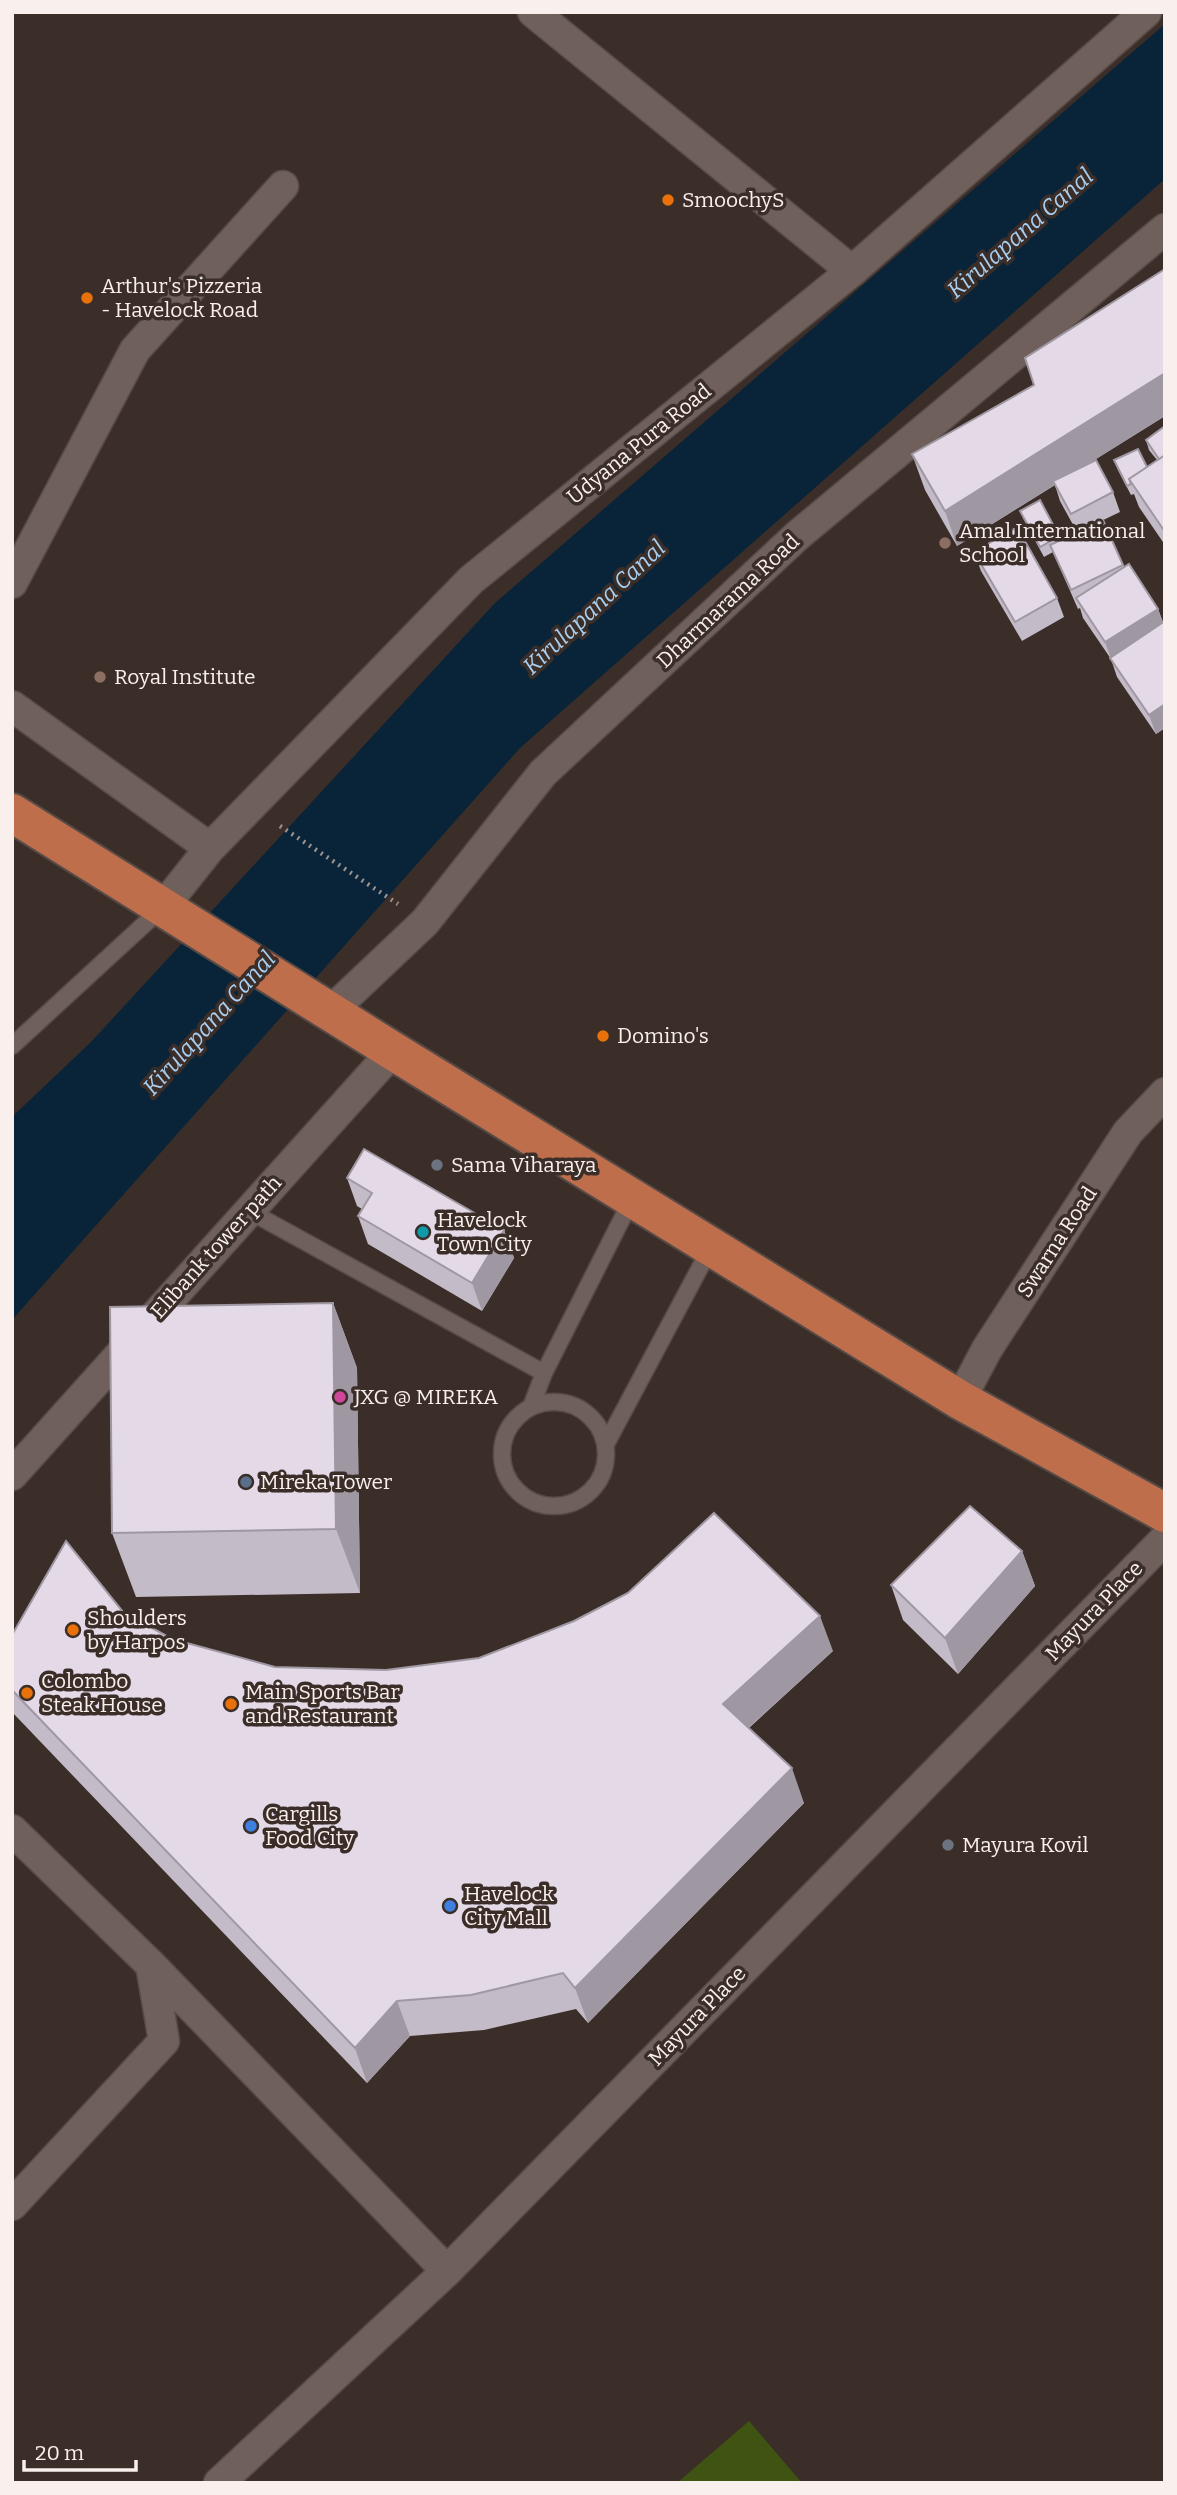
<svg xmlns="http://www.w3.org/2000/svg" width="1177" height="2495" font-family="Bitter,serif">
<style>
.green{fill:#3f5412}
.water{fill:#092439}
.lines{fill:none;stroke-linecap:round;stroke-linejoin:round}
.service-casing{stroke:#564a47;stroke-width:19}
.minor-casing{stroke:#564a47;stroke-width:33}
.trunk-casing{stroke:#564a47;stroke-width:42}
.path{stroke:#9e938f;stroke-width:4.5;stroke-dasharray:2 5;stroke-linecap:butt}
.service{stroke:#6f605b;stroke-width:16}
.minor{stroke:#6f605b;stroke-width:30}
.trunk{stroke:#be6e4b;stroke-width:38}
.wall{fill:#c3bbc7}
.shaded-wall{fill:#9f98a2}
.building{fill:#e3d9e7;stroke:#9f98a2;stroke-width:2}
.food-dot{fill:#e8710a;stroke:#3b2e29;stroke-width:2.5}
.education-dot{fill:#8d6e63;stroke:#3b2e29;stroke-width:2.5}
.worship-dot{fill:#6b7280;stroke:#3b2e29;stroke-width:2.5}
.culture-dot{fill:#0f9aa8;stroke:#3b2e29;stroke-width:2.5}
.hotel-dot{fill:#d1479c;stroke:#3b2e29;stroke-width:2.5}
.service-dot{fill:#5c6f8a;stroke:#3b2e29;stroke-width:2.5}
.shop-dot{fill:#3f7fe0;stroke:#3b2e29;stroke-width:2.5}
.labels{text-anchor:middle;stroke-width:7;stroke-linejoin:round;paint-order:stroke}
.poi-label{font-size:21px;fill:#f9f0ed;stroke:#3b2e29;text-anchor:start}
.street-label{font-size:21px;fill:#f9f0ed;stroke:#3b2e29}
.water-label{font-size:23px;font-style:italic;fill:#a8cff1;stroke:#3b2e29}
</style>
<rect width="100%" height="100%" fill="#3b2e29"/>
<path class="green" d="M749 2421 802 2483H677Z"/>
<path class="water" d="M1165 24V179L520 748 12 1320V1117L92 1041 495 603Z"/>
<g class="lines">
<defs>
<path id="service" d="M12 1046 162 908
M249 1211 544 1373
M502 1454a52 52 0 1 1 104 0a52 52 0 1 1-104 0Z
M531 1407 544 1373 632 1199
M606 1444 711 1247"/>
<path id="minor" d="M533 12 852 271
M12 583 135 350 283 186
M12 706 210 848
M163 907 210 848 471 580 852 271 1146 12
M330 1012 425 922 543 773 797 536 1165 229
M960 1400 987 1349 1128 1132 1165 1093
M12 1475 393 1051
M12 1830 151 1965 447 2271
M12 2205 164 2041 151 1965
M219 2483 447 2271 1165 1539"/>
<path id="trunk" d="M12 813 393 1051 960 1400 1165 1513"/>
</defs>
<use href="#service" class="service-casing"/>
<use href="#minor" class="minor-casing"/>
<use href="#trunk" class="trunk-casing"/>
<path class="path" d="M280 826 398 904"/>
<use href="#service" class="service"/>
<use href="#minor" class="minor"/>
<use href="#trunk" class="trunk"/>
</g>
<path class="wall" d="M1165 269V416L1091 462 1113 492 1120 512 1097 523 1103 520 1124 567 1158 609 1163 622 1165 621V728L1156 734 1117 677 1111 659 1083 618 1080 608 1078 609 1053 552 1044 557 1024 520 1020 511 1059 536 1061 540 1077 532 1060 501 1055 485 957 546 925 490 912 454 1034 385Z
M1165 426V545L1139 507 1134 494 1131 495 1118 470 1114 460 1147 467 1157 460 1149 450 1146 440Z
M974 552 1057 598 1064 617 1022 641 981 571Z
M347 1178 504 1230 514 1258 482 1311 368 1244 358 1216 362 1209 357 1206Z
M333 1303 357 1368 360 1593 136 1597 112 1533Z
M1022 1551 1035 1586 958 1674 903 1620 891 1585Z
M123 1612 172 1639 275 1667 386 1670 833 1651 749 1728 804 1803 588 2023 576 2009 484 2030 410 2036 367 2083 12 1712V1635Z"/>
<path class="shaded-wall" d="M1165 373V416L957 546 945 511Z
M1158 609 1165 628 1112 661 1105 642Z
M1165 704V728L1156 734 1149 715Z
M504 1230 514 1258 482 1311 472 1283Z
M333 1303 357 1368 360 1593 336 1529Z
M1022 1551 1035 1586 958 1674 945 1638Z
M820 1616 833 1651 736 1739 723 1704Z
M792 1768 804 1803 588 2023 575 1988Z
M397 2001 410 2036 367 2083 355 2048Z"/>
<path class="building" d="M1165 269V373L945 511 912 454 1034 385 1025 358Z
M1165 426V455L1159 459 1146 440Z
M1138 449 1147 467 1129 479 1131 484 1127 486 1114 460Z
M1165 455V528L1163 529 1129 479Z
M1096 460 1113 492 1071 514 1053 481Z
M1040 500 1059 536 1040 547 1020 511Z
M1103 520 1123 565 1071 590 1050 545Z
M1017 527 1057 598 1015 622 974 552Z
M1129 564 1158 609 1105 642 1076 598Z
M1165 621V704L1149 715 1110 658Z
M364 1149 504 1230 472 1283 358 1216 372 1193 347 1178Z
M333 1303 336 1529 112 1533 110 1307Z
M970 1506 1022 1551 945 1638 891 1585Z
M714 1513 820 1616 723 1704 792 1768 575 1988 563 1973 471 1995 397 2001 355 2048 12 1690V1635L66 1541 123 1612 172 1639 275 1667 386 1670 479 1658 574 1621 628 1593Z"/>
<g class="food-dot">
<circle cx="668" cy="200" r="7"/>
<circle cx="87" cy="298" r="7"/>
<circle cx="603" cy="1036" r="7"/>
<circle cx="73" cy="1630" r="7"/>
<circle cx="27" cy="1693" r="7"/>
<circle cx="231" cy="1704" r="7"/>
</g>
<g class="education-dot">
<circle cx="945" cy="543" r="7"/>
<circle cx="100" cy="677" r="7"/>
</g>
<g class="worship-dot">
<circle cx="437" cy="1165" r="7"/>
<circle cx="948" cy="1845" r="7"/>
</g>
<circle class="culture-dot" cx="423" cy="1232" r="7"/>
<circle class="hotel-dot" cx="340" cy="1397" r="7"/>
<circle class="service-dot" cx="246" cy="1482" r="7"/>
<g class="shop-dot">
<circle cx="251" cy="1826" r="7"/>
<circle cx="450" cy="1906" r="7"/>
</g>
<g class="labels">
<g class="poi-label">
<text x="682" y="207">SmoochyS</text>
<text x="101" y="293">Arthur's Pizzeria<tspan x="101" dy="24">- Havelock Road</tspan></text>
<text x="959" y="538">Amal International<tspan x="959" dy="24">School</tspan></text>
<text x="114" y="684">Royal Institute</text>
<text x="617" y="1043">Domino's</text>
<text x="451" y="1172">Sama Viharaya</text>
<text x="437" y="1227">Havelock<tspan x="437" dy="24">Town City</tspan></text>
<text x="354" y="1404">JXG @ MIREKA</text>
<text x="260" y="1489">Mireka Tower</text>
<text x="87" y="1625">Shoulders<tspan x="87" dy="24">by Harpos</tspan></text>
<text x="41" y="1688">Colombo<tspan x="41" dy="24">Steak House</tspan></text>
<text x="245" y="1699">Main Sports Bar<tspan x="245" dy="24">and Restaurant</tspan></text>
<text x="265" y="1821">Cargills<tspan x="265" dy="24">Food City</tspan></text>
<text x="962" y="1852">Mayura Kovil</text>
<text x="464" y="1901">Havelock<tspan x="464" dy="24">City Mall</tspan></text>
</g>
<g class="street-label">
<text transform="translate(639 444) rotate(-39)" y="7">Udyana Pura Road</text>
<text transform="translate(728 601) rotate(-43)" y="7">Dharmarama Road</text>
<text transform="translate(1057 1242) rotate(-57)" y="7">Swarna Road</text>
<text transform="translate(216 1247) rotate(-48)" y="7">Elibank tower path</text>
<text transform="translate(1094 1611) rotate(-46)" y="7">Mayura Place</text>
<text transform="translate(697 2016) rotate(-46)" y="7">Mayura Place</text>
</g>
<g class="water-label">
<text transform="translate(1020 233) rotate(-41)" y="8">Kirulapana Canal</text>
<text transform="translate(594 607) rotate(-43)" y="8">Kirulapana Canal</text>
<text transform="translate(209 1023) rotate(-48)" y="8">Kirulapana Canal</text>
</g>
</g>
<rect width="1177" height="2495" fill="none" stroke="#f9f0ed" stroke-width="28"/>
<path d="M24 2460v10h112v-10" fill="none" stroke="#f9f0ed" stroke-width="3.5"/>
<text x="35" y="2460" font-size="21" fill="#f9f0ed" stroke="#3b2e29" stroke-width="5" paint-order="stroke">20 m</text>
</svg>
